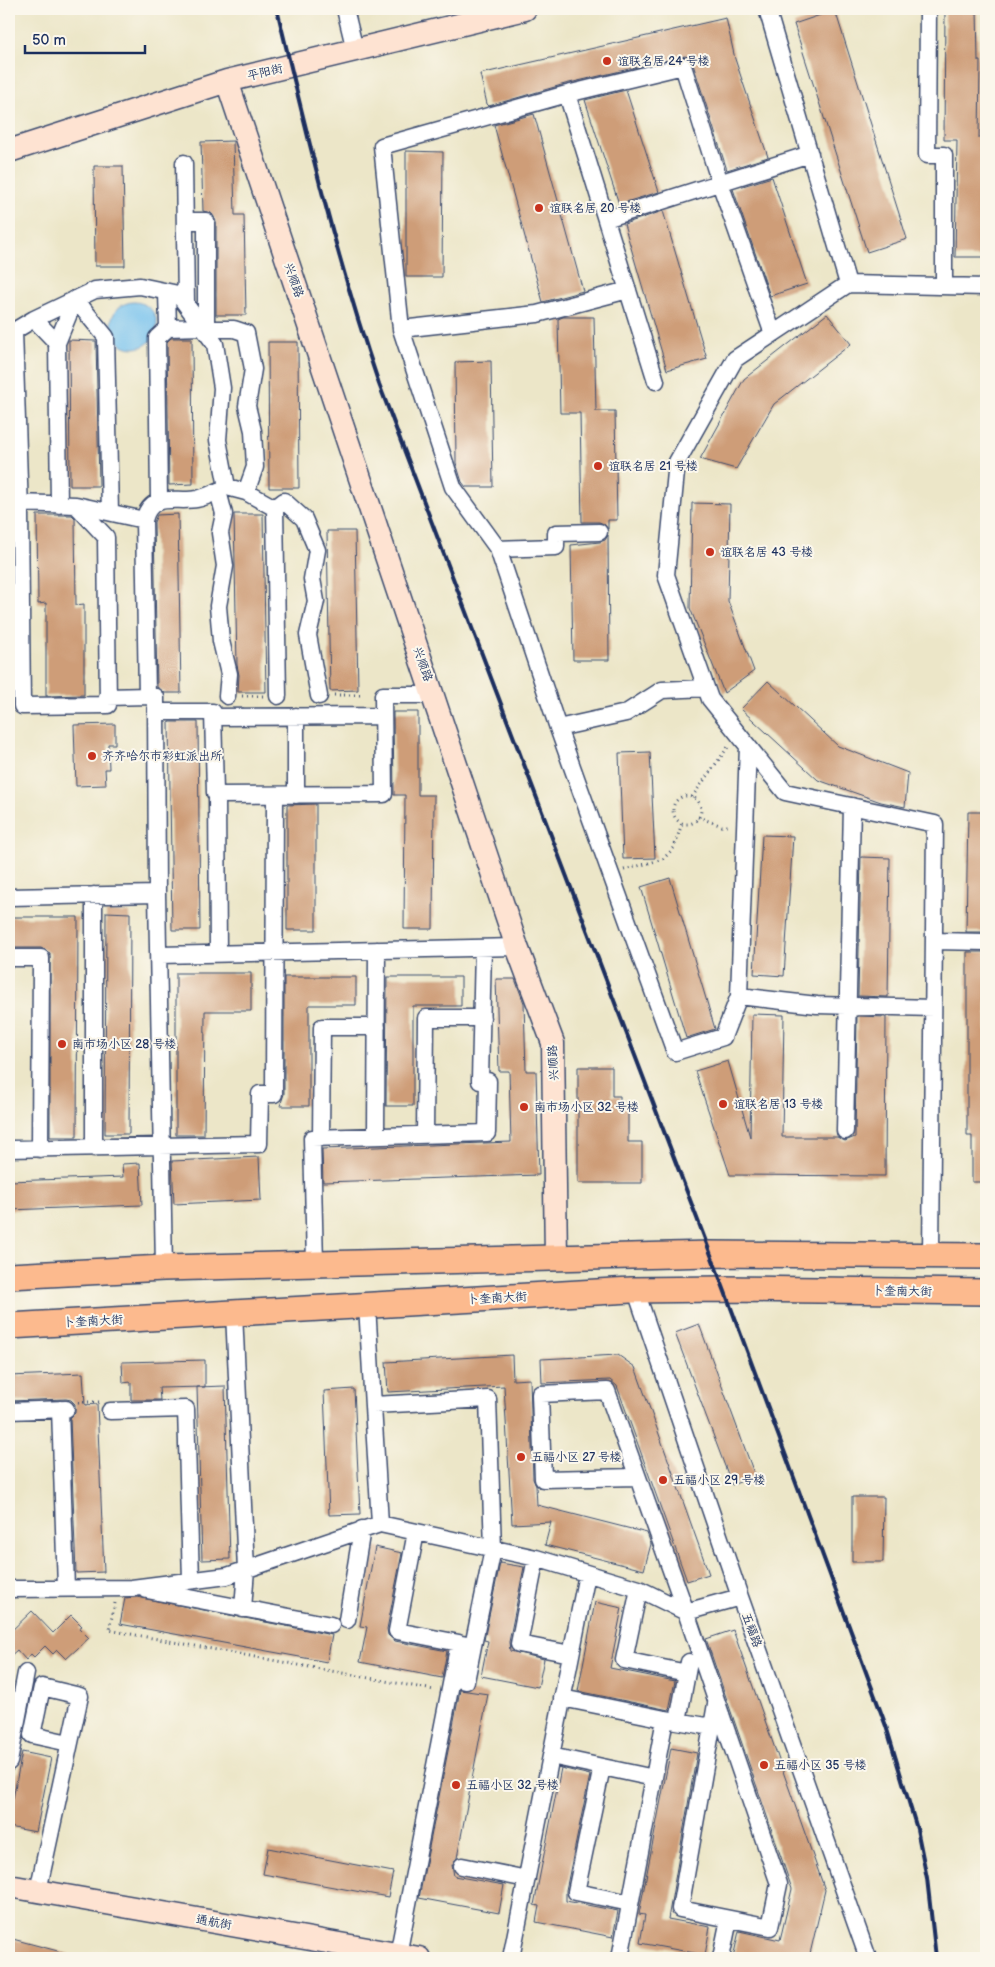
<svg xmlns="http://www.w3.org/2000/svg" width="995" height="1967" font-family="'Balsamiq Sans','LXGW WenKai TC',sans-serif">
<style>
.water{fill:#74c1ee;stroke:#4878a6}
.building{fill:#ce9d78}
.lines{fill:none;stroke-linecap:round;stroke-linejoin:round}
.street-casing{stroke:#3a4a6e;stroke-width:19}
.secondary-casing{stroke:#3a4a6e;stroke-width:25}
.primary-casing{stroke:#3a4a6e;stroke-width:28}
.path{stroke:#3a4a6e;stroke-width:3;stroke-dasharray:1 4;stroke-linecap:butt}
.street{stroke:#fff;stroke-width:16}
.secondary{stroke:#fee3d2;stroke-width:22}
.primary{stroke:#fcba8e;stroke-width:25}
.rail{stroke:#1b2f5e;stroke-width:4}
.poi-dot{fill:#c8321e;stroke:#fbf7ec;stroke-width:2}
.labels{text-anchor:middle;stroke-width:4;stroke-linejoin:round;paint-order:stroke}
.poi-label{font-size:12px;fill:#1b2f5e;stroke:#fbf7ec;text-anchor:start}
.street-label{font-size:12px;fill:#1b2f5e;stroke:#fbf7ec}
</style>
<rect width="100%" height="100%" fill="#fbf7ec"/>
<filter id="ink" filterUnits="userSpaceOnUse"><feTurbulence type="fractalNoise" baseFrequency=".02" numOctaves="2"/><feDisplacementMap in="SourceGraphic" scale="10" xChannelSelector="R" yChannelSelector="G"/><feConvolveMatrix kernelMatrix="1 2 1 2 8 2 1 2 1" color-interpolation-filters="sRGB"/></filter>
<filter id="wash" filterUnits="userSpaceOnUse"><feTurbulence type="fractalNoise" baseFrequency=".0096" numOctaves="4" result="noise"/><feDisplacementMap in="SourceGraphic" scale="20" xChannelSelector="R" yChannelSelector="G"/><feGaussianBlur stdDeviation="1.12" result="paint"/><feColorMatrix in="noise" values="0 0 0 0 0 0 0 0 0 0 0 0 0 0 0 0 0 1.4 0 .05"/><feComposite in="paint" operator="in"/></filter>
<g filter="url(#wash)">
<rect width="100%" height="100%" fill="#ece6c8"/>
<path class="water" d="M111 325a23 23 0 1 1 46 0a23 23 0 1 1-46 0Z"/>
<g id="blocks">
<path class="building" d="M945 9H977L978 61H980L979 138H986V257H955L957 140H944Z
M835 10 907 239 867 252 794 24Z
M726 18 735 59 768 157 727 170 691 58 685 56 565 84 489 106 487 104 480 74Z
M626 90 659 192 619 204 585 100Z
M534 114 583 291 543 302 494 125Z
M233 141 235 215H244L246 315H216V221L211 213 203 211 201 142Z
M406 151 443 152 442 277H406Z
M94 166H123L125 266H95Z
M772 177 807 284 770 296 733 189Z
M663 211 707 359 667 370 624 224Z
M827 314 851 344 774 404 736 469 700 459 744 379Z
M563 317H594L596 411H615L617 520H608V529L604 524 599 522H582L580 413H560L558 319Z
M171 338H192L193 484 169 485 167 342Z
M69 340 96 341 99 486H70Z
M268 342H298L299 488H269Z
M491 361 493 487H466L462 482 456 463 455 362Z
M692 503 730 504 728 601 754 671 724 693 690 608Z
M178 514 181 693H165L157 687 154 522 157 515Z
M234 514H263L266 692H238L239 675 237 665Z
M37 515H72L75 518 76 605 84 604V695L46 696V603L38 604Z
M327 531H355L358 690 330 691Z
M608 535 609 660H573L571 545 600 542 605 540Z
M768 681 838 746 908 773 905 807 881 802 818 780 741 709Z
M393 712H418V795H434L433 929H404L405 795H394Z
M169 722H198L200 930H172Z
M115 724V744H108L109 769H105L106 785 76 786 74 725Z
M650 752 655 858 623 859 619 753Z
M316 804V930H287V805Z
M968 812H986V932H966Z
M762 835 793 836 784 976 754 974Z
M861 857 890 858 888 997 858 996Z
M670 878 715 1029 686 1038 641 887Z
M106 912 130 913 129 1134H105Z
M9 917H78L77 1137H50V953L41 948H9Z
M967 952H986V1182H972V1136H967Z
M176 973H251V1011H205L204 1135H176Z
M284 977H356V1005H309V1106H280L284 1094Z
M387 977H461V1006H413V1106H386Z
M496 979H515L524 1003 526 1071H536L539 1175 323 1182 322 1149 511 1142 509 1071H499Z
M752 1014 784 1015 782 1137H837L845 1141 855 1137 857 1016 886 1017 885 1176 730 1175 695 1071 728 1061 750 1137Z
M578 1067H612V1096H620V1107H628V1142H642V1183H578Z
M259 1157 261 1200 174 1204 172 1161Z
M140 1163 142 1205 9 1210V1181L123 1177 122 1164Z
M699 1324 755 1476 732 1485 675 1333Z
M512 1355 513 1380 530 1379 533 1479 536 1486 537 1505 647 1533 651 1544 644 1570 545 1545 551 1522 512 1524 504 1386 388 1392 386 1362Z
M618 1355 635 1367 709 1574 687 1581 617 1386 610 1380 542 1383 541 1359Z
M205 1360V1387L159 1388 160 1400H131V1382L123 1383 122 1362Z
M83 1373 85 1405 97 1404 104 1572 76 1573 70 1418 75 1413V1404L71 1400 66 1399 9 1401V1376Z
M225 1386 230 1559 202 1560 197 1387Z
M354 1389 360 1514 329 1515 324 1391Z
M852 1497H884L883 1562H852Z
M375 1547 402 1553 387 1629 388 1635 395 1641 447 1651 442 1678 360 1662 367 1627 360 1626Z
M500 1563 524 1567 509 1642 510 1651 544 1659 538 1687 481 1676 488 1641 484 1640Z
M137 1597 332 1635 327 1662 120 1624 125 1598Z
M595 1602 622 1608 610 1668 675 1681 669 1710 578 1691Z
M32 1611 53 1633 71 1615 82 1626 79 1628 89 1638 66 1659 57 1650 53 1654 45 1646 34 1657 31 1654 26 1660 17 1650 9 1657V1633Z
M733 1630 825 1890 809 1958H733L739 1931 780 1940 792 1889 706 1639Z
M460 1690 488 1694 457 1858 452 1865 454 1876 504 1885 499 1913 419 1898Z
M671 1748 697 1753 668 1919 710 1927 705 1955 640 1943 645 1915 639 1914Z
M22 1752 51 1758 36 1832 9 1827V1798L13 1799Z
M561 1768 590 1775 566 1890V1901L618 1911 613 1937 536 1922 539 1906 534 1905Z
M268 1848 393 1872 388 1897 263 1874Z
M9 1938 69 1954V1958H9Z"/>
</g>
</g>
<g filter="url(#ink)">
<use href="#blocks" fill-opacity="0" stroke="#3a4a6e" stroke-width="1"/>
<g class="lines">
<defs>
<path id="street" d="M345 9 355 50
M767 9 848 284 735 359 677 462 666 575 710 699 785 792 935 824 931 1254
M928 9 927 155H944V286
M567 94 656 381
M184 163 186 304
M606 219 810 154
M185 221H206V329H234L246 333 253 369 247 406 253 431 255 467 246 492 227 487
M848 284 986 287
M167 292 168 328 202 327
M34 319 57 343
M401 329 537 314 628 290
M9 331H14L34 319 95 290 140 286 178 294 215 344 222 388 218 440 227 487C218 491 207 497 197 499 176 503 151 491 144 520L147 696 156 697V702L157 894 164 1268
M14 331 20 511
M218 491 224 514 220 533 225 566 218 606 221 641 229 674 227 696
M246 492 275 508 278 696
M159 500 157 338 168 328
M59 505 57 343 75 299 106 337 110 512
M76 505 144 520
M275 508 284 501 304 519 317 550 312 579 316 601 308 635 319 696
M9 511H20L22 706 108 705 106 537 76 505 19 503
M599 532 556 533V547L498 549 558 728 675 1052 723 1037 739 996 817 1005 933 1008
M498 549 453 487 401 329 382 146 567 94 683 66 720 183 773 334
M107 697 147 696
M156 712H213L215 793
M296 716V795
M213 717 383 716
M558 728 626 713 662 690 706 688
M9 897 157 894
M934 941 986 942
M218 954 217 795 384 794 383 695H433
M159 955 517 947
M9 958H41L40 1149
M739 996 748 746
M845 1131 852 806
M425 1135 426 1018H482
M376 1136 377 950
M321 1138 322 1027H377
M94 1148V895
M9 1149 259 1144 260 1094H274L275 795
M315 1264 312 1138 487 1133 488 1081H480L483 948
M639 1300 740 1597 868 1958
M367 1305 380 1524
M234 1313 246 1569 243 1609
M373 1405 488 1399 493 1549 473 1646
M60 1409 66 1588
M9 1411 66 1409
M110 1411 186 1409 191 1580
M637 1477 543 1479 540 1394 607 1391 686 1612 779 1884 770 1927 680 1909 716 1704
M536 1558 519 1644 571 1654
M9 1589 132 1588 227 1576 380 1524 536 1558 639 1589 686 1612 740 1597
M639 1589 624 1660 687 1673
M147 1590 331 1625
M347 1620 362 1529
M453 1678 466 1681 473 1646 462 1644
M562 1698 665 1719
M678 1721 689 1662
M551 1756 654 1778
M9 1762 26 1673
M602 1767 576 1892 630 1903
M462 1866 527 1879
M38 1891 80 1696 42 1687 32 1735 69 1743
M398 1955 459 1643 397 1631 416 1532
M511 1958 587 1574
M620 1958 665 1719 712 1727
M721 1958 729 1919"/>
<path id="secondary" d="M227 81 517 947 553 1043 556 1258
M9 151 227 81 525 9
M9 1886 419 1958"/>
<path id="primary" d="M9 1276 164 1268 710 1254 986 1256
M9 1326 631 1290 724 1289 986 1292"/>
</defs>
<use href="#street" class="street-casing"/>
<use href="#secondary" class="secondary-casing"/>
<use href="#primary" class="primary-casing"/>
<path class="path" d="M334 695H361
M242 696H263
M673 810a14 14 0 1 1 28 0a14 14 0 1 1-28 0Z
M692 797 728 747
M698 817 722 826H731
M624 870 663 859 674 848 682 823
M78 1402H99
M115 1603 109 1630 434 1690"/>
<use href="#street" class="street"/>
<use href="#secondary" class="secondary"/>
<use href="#primary" class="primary"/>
<path class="rail" d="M277 9C307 135 337 261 379 384L724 1289 886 1726 917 1829 927 1878 936 1958"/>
</g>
</g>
<g class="poi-dot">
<circle cx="607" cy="61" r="5"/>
<circle cx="539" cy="208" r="5"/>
<circle cx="598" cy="466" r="5"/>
<circle cx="710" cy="552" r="5"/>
<circle cx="92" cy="756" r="5"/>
<circle cx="62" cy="1044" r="5"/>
<circle cx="723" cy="1104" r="5"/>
<circle cx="524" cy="1107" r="5"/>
<circle cx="521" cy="1457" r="5"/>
<circle cx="663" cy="1480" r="5"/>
<circle cx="764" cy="1765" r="5"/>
<circle cx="456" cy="1785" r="5"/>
</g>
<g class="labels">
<g class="poi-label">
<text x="617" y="65">谊联名居 24 号楼</text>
<text x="549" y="212">谊联名居 20 号楼</text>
<text x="608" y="470">谊联名居 21 号楼</text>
<text x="720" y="556">谊联名居 43 号楼</text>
<text x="102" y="760">齐齐哈尔市彩虹派出所</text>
<text x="72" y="1048">南市场小区 28 号楼</text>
<text x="733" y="1108">谊联名居 13 号楼</text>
<text x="534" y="1111">南市场小区 32 号楼</text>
<text x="531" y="1461">五福小区 27 号楼</text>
<text x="673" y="1484">五福小区 29 号楼</text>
<text x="774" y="1769">五福小区 35 号楼</text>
<text x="466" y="1789">五福小区 32 号楼</text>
</g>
<g class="street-label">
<text transform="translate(265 72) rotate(-13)" y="4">平阳街</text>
<text transform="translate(294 280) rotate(71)" y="4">兴顺路</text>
<text transform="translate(423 664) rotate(71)" y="4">兴顺路</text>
<text transform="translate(553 1063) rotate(-93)" y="4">兴顺路</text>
<text transform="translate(902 1291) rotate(1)" y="4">卜奎南大街</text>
<text transform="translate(497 1298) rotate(-3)" y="4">卜奎南大街</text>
<text transform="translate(93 1321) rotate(-3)" y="4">卜奎南大街</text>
<text transform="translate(752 1630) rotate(70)" y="4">五福路</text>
<text transform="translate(214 1922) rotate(10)" y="4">通航街</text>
</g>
</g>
<rect width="995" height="1967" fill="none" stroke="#fbf7ec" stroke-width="30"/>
<path d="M25 45v8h120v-8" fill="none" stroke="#1b2f5e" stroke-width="2.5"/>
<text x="32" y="45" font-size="15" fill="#1b2f5e" stroke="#fbf7ec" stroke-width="4" paint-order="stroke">50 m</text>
</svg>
